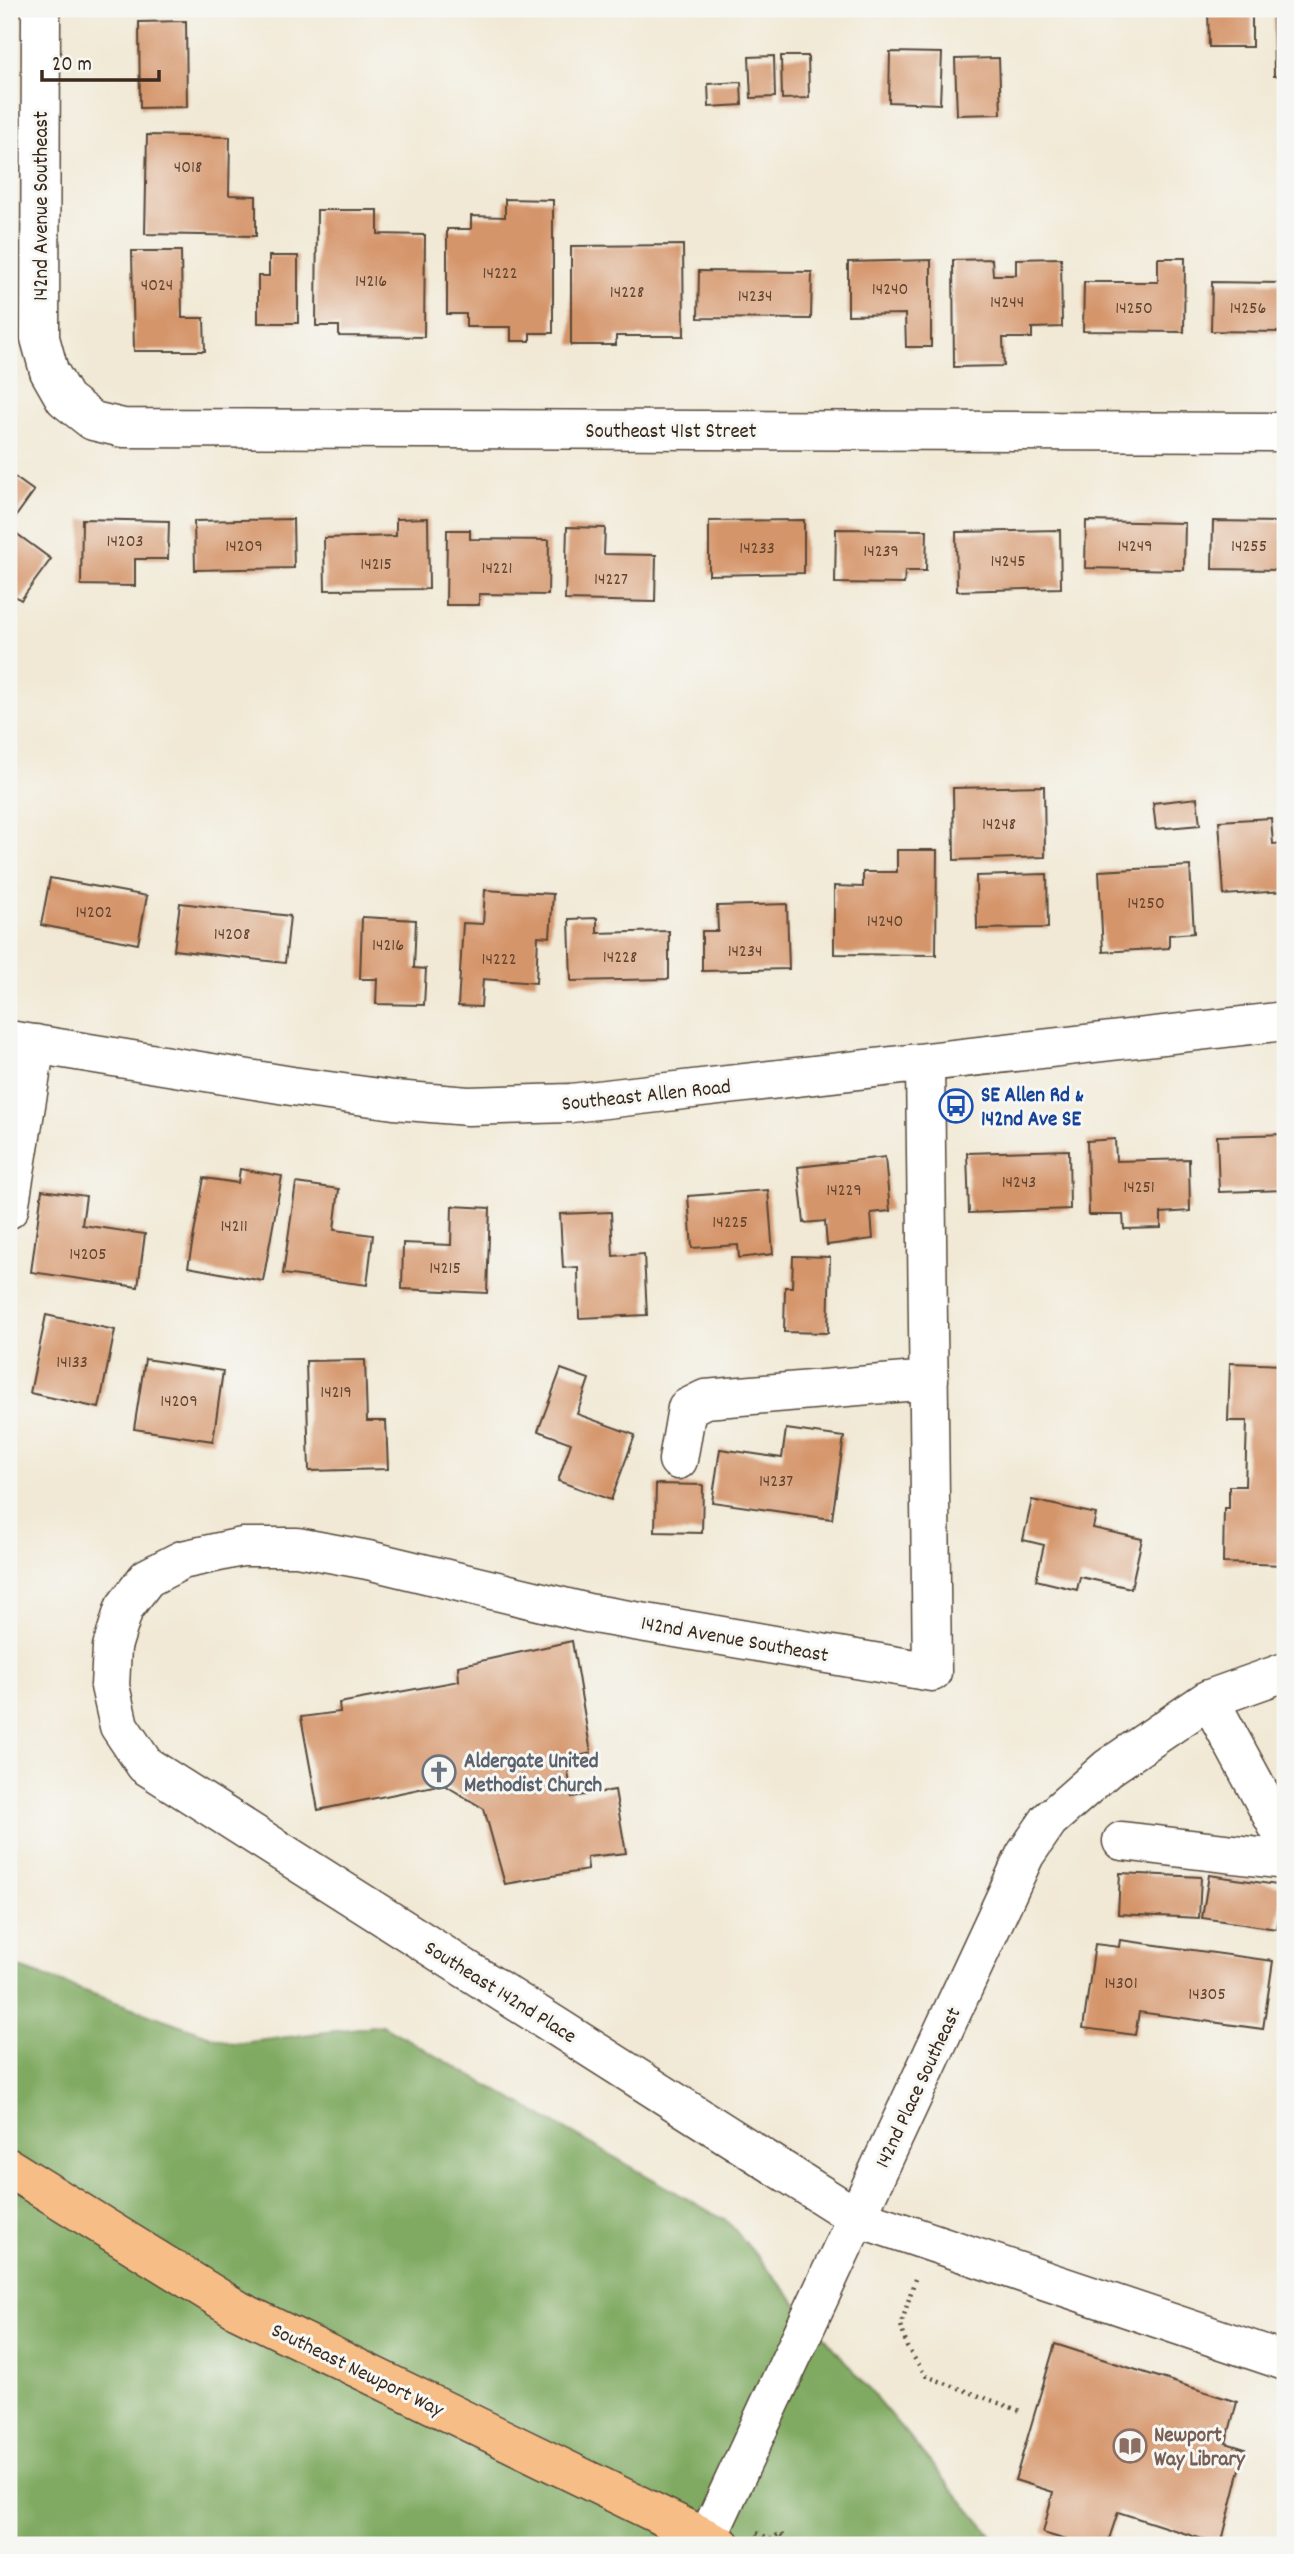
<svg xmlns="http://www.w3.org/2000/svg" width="1294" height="2554" font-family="Dekko,sans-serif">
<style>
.forest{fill:#80aa62;stroke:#5e6a40;stroke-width:2}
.building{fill:#d5956a}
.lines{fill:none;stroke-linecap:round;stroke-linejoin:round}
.minor-casing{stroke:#564739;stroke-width:41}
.major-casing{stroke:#564739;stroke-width:41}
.path{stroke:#564739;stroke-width:4.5;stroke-dasharray:2 5;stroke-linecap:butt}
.minor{stroke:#fff;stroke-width:38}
.major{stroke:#f6be86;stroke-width:38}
.labels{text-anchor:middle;stroke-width:6;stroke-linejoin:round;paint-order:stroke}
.number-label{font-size:18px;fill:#624531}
.street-label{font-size:21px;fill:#3b2a1e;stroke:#f6f6f2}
.transit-label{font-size:21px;font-weight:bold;fill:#164399;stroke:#f6f6f2;text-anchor:start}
.worship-label{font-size:21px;font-weight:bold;fill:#5b616d;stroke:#f6f6f2;text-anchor:start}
.education-label{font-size:21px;font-weight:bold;fill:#785e54;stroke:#f6f6f2;text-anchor:start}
</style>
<rect width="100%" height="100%" fill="#f6f6f2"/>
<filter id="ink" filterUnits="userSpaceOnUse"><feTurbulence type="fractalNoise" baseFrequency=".0143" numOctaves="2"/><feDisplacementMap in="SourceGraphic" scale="14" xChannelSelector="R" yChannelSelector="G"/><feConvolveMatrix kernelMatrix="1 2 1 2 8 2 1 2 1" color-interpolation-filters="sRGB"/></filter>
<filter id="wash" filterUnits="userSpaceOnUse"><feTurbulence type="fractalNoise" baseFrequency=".00686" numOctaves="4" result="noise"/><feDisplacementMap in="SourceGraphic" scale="28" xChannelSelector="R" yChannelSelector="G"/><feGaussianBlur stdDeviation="1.57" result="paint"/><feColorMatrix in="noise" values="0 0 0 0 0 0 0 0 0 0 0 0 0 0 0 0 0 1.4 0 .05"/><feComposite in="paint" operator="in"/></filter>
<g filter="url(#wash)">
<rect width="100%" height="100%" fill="#f1e9d5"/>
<path class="forest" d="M9 1964 233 2044 382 2025 728 2222 993 2537 1020 2545H9Z"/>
<g id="blocks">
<path class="building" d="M1208 9H1252V47H1209Z
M1273 9H1285V76H1274Z
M186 21 187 107 140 108 139 22Z
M890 52 942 53 940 104 889 102Z
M774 56 775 97 751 98 749 57Z
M781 56H808L809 98 782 99Z
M999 58 1001 114 957 115 955 59Z
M741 82 742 105 709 107 708 84Z
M147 135 230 137 229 195 256 196V236L145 234Z
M505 199 553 200V333H530V341H511V327H466V314H447V229H471V216L505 217Z
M317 210H378V234L425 235 424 337 339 336V326H316Z
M683 245 684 336H616V345H571V246Z
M132 251H181L182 318H204L205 351H134Z
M269 256H298V323H258V276H269Z
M1061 258 1062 327 1032 328V338H1003L1004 366 954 367 953 260 992 259 993 275H1016V259Z
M1158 258H1185L1184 332 1083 331 1084 282H1158Z
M931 260V347H906L905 314 848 315V262Z
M699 271 812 272 811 319 698 318Z
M1212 282 1285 283V332L1211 331Z
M9 473 34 491 9 526Z
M428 518 429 589 325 590 324 538 396 536V519Z
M82 519 169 521 168 559H135V586L81 585Z
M293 519 294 568 195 570 194 521Z
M804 520V573L709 575V521Z
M1086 521 1185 523 1184 570 1085 568Z
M1213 521 1285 522V570L1212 569Z
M567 527 605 528 604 554 656 555 655 602 565 600Z
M9 528 51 559 21 600 9 592Z
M836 529 927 530 926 571H905L904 584 835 583Z
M447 530H470V539L549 540 548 595 479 594V605H446Z
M1060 530 1061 588 957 591 956 532Z
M1044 786 1045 857 954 860 953 788Z
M1197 798 1200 825 1156 829 1153 803Z
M1271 818 1273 844 1285 843V891L1224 895 1219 821Z
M897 850H937L936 955 834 954V886L863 887V872H897Z
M9 857 14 858 10 881 9 880Z
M1190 866 1194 933 1169 935V948L1103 952 1099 871Z
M1047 874 1048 928 977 929 976 876Z
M50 878 147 896 138 944 41 925Z
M485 890 553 894 550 937 538 936 536 983 483 979 481 1007 458 1006 463 923 483 924Z
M180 903 290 916 285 963 174 950Z
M787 904 789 969 702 971V931H718L717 906Z
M362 917 416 920 414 968 426 969 424 1005 376 1004 377 979H360Z
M597 918V933L669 931V979L571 981 569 919Z
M1285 1134V1190L1219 1192 1217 1136Z
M1115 1139 1116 1161 1189 1159 1190 1211 1161 1213V1228L1124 1229 1123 1215H1089L1087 1141Z
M1069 1150 1070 1209 969 1213 967 1153Z
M885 1157 890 1211 871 1213 873 1239 827 1245 825 1221 804 1223 798 1167Z
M240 1169 282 1176 263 1281 188 1267 204 1178 238 1183Z
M296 1183 339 1189 334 1230 373 1235 367 1285 283 1274Z
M42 1190 86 1196 82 1225 145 1234 138 1287 31 1272Z
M768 1190 773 1254 739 1258 738 1245 692 1248 688 1196Z
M452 1206 490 1208 487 1293 402 1289 403 1243 451 1245Z
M611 1212 613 1256 644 1254 647 1315 579 1318 578 1267 563 1268 560 1214Z
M793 1256 830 1257 828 1333 784 1332 785 1287H792Z
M46 1315 115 1330 99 1408 30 1393Z
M145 1359 223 1371 213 1441 134 1429Z
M365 1360 367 1421H386L388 1469 309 1471 306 1361Z
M1230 1363 1285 1365V1565L1223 1563 1224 1508H1229V1486H1245L1247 1421H1228Z
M561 1369 589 1379 577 1414 635 1435 611 1500 558 1481 571 1443 538 1431Z
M786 1429 844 1437 832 1519 712 1502 720 1449 782 1458Z
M656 1484 703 1485 702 1533 655 1532Z
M1032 1500 1096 1514 1093 1528 1142 1539 1131 1588 1080 1577 1077 1590 1036 1580 1044 1545 1023 1540Z
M572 1641 591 1753 566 1759 572 1797 615 1790 626 1853 587 1857 588 1870 505 1884 484 1809 443 1784 318 1810 301 1717 340 1712 339 1703 459 1681 458 1666Z
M1120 1873 1201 1877 1199 1918 1118 1914Z
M1209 1875 1284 1886 1277 1929 1202 1918Z
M1120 1940 1273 1961 1263 2029 1139 2012 1135 2035 1083 2028 1095 1944 1119 1947Z
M1055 2344 1237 2402 1226 2443 1245 2449 1221 2545 1118 2512 1107 2545H1083L1043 2533 1053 2492 1015 2480Z"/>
</g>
</g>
<g filter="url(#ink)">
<use href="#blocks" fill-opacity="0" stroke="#564739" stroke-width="2"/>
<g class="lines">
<defs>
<path id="minor" d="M41 9 40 338 49 371 65 399 93 421 123 428 1285 432
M9 1040 292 1086 394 1100 468 1106 571 1103 1285 1021
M925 1064 932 1672 588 1613 368 1560 297 1547H242L182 1560 147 1578 124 1608 112 1647 110 1686 119 1726 145 1765 856 2217 1285 2361
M9 1209 36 1044
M678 1460 687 1408 705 1399 929 1380
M1209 1699 1285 1840
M1122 1841 1285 1860
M707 2539 1025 1855 1049 1820 1108 1768 1209 1699 1285 1672"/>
<path id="major" d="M9 2168 238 2310 721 2545"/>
</defs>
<use href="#minor" class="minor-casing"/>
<use href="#major" class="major-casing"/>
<path class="path" d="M915 2279 901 2325 907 2347 926 2376 1023 2412
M757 2533 771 2539 780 2533 790 2545"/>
<use href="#minor" class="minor"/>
<use href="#major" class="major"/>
</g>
</g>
<defs>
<symbol id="bus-ring" viewBox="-11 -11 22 22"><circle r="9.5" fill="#f6f6f2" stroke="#1a4fb4" stroke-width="1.5"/><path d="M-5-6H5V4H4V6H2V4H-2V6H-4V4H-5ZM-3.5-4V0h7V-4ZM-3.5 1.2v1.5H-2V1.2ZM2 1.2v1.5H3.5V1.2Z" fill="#1a4fb4"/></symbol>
<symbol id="church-ring" viewBox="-11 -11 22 22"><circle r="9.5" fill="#f6f6f2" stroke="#6b7280" stroke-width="1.5"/><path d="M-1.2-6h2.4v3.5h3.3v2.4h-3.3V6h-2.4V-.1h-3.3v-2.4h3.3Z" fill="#6b7280"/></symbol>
<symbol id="library-ring" viewBox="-11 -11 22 22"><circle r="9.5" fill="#f6f6f2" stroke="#8d6e63" stroke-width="1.5"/><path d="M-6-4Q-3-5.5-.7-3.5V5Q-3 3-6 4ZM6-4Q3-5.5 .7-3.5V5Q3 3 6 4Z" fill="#8d6e63"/></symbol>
</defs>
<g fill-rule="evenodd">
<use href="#bus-ring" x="937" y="1087" width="38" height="38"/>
<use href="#church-ring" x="420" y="1753" width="38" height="38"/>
<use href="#library-ring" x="1111" y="2427" width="38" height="38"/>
</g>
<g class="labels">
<g class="number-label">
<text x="188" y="172">4018</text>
<text x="500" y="278">14222</text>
<text x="371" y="286">14216</text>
<text x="157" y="290">4024</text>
<text x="890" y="294">14240</text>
<text x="627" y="297">14228</text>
<text x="755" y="301">14234</text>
<text x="1007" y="307">14244</text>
<text x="1134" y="313">14250</text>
<text x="1248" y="313">14256</text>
<text x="125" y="546">14203</text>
<text x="244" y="551">14209</text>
<text x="1135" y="551">14249</text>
<text x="1249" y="551">14255</text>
<text x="757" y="553">14233</text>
<text x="881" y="556">14239</text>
<text x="1008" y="566">14245</text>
<text x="376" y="569">14215</text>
<text x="497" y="573">14221</text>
<text x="611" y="584">14227</text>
<text x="999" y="829">14248</text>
<text x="1146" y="908">14250</text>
<text x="94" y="917">14202</text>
<text x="885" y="926">14240</text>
<text x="232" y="939">14208</text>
<text x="388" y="950">14216</text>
<text x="745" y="956">14234</text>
<text x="620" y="962">14228</text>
<text x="499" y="964">14222</text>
<text x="1019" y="1187">14243</text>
<text x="1139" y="1192">14251</text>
<text x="844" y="1195">14229</text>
<text x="730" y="1227">14225</text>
<text x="234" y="1231">14211</text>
<text x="88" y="1259">14205</text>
<text x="445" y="1273">14215</text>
<text x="72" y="1367">14133</text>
<text x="336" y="1397">14219</text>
<text x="179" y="1406">14209</text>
<text x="776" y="1486">14237</text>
<text x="1121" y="1988">14301</text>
<text x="1207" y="1999">14305</text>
</g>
<g class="street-label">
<text transform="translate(40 206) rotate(-90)" y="7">142nd Avenue Southeast</text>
<text x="671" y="437">Southeast 41st Street</text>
<text transform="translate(646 1094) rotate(-6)" y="7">Southeast Allen Road</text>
<text transform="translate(735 1638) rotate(10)" y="7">142nd Avenue Southeast</text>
<text transform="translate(501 1991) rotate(32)" y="7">Southeast 142nd Place</text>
<text transform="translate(917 2087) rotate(-65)" y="7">142nd Place Southeast</text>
<text transform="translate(358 2369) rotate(26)" y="7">Southeast Newport Way</text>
</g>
<g class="transit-label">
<text x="981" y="1101">SE Allen Rd &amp;<tspan x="981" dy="24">142nd Ave SE</tspan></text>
</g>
<g class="worship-label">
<text x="464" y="1767">Aldergate United<tspan x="464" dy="24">Methodist Church</tspan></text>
</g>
<g class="education-label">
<text x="1154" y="2441">Newport<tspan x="1154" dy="24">Way Library</tspan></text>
</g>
</g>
<rect width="1294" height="2554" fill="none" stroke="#f6f6f2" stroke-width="35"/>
<path d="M42 70v10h117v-10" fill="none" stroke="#3b2a1e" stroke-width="3.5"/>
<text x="52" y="70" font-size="21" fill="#3b2a1e" stroke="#f6f6f2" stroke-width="5" paint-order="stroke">20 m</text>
</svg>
